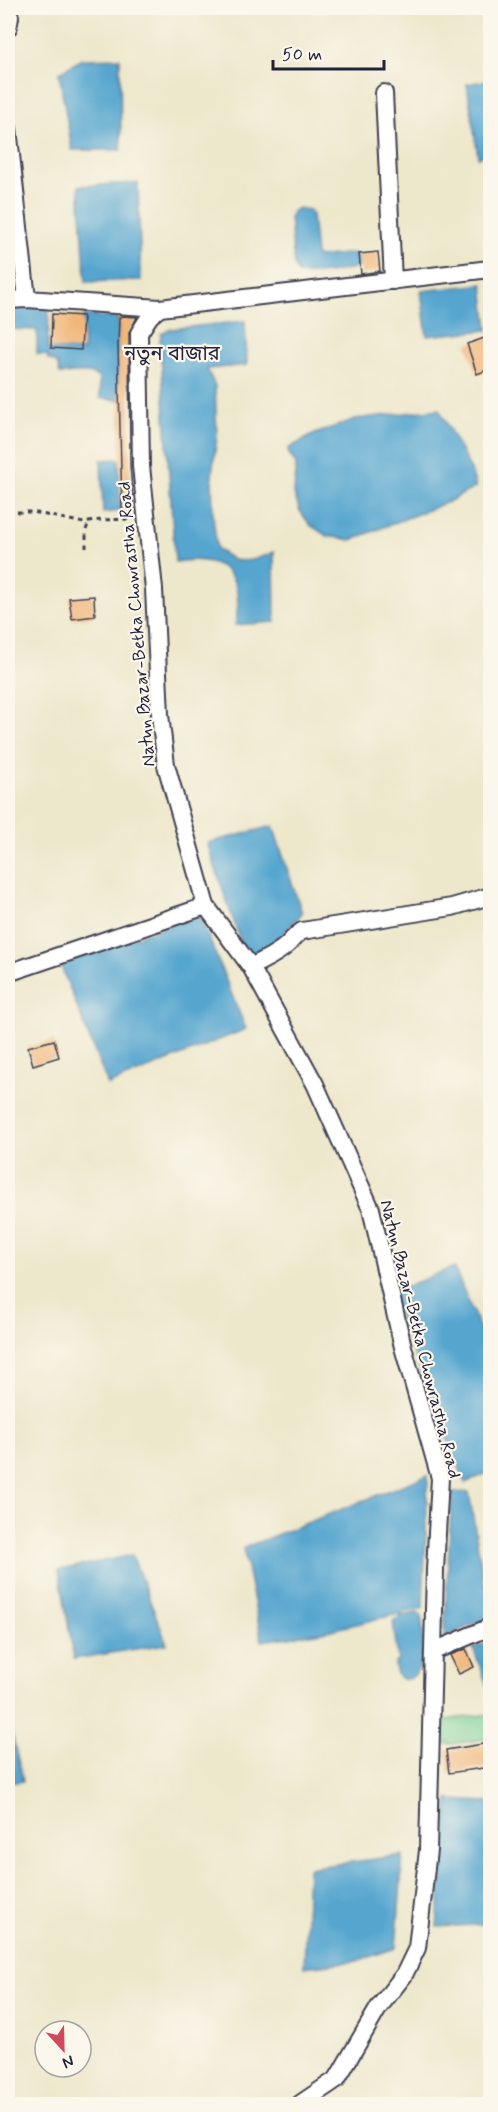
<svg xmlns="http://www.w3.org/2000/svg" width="498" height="2112" font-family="Mynerve,'Noto Sans Bengali',sans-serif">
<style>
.green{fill:#7ccf92;stroke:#4f7866;stroke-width:1.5}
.water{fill:#55a5cf;stroke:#3c6485;stroke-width:1.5}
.building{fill:#f1b679}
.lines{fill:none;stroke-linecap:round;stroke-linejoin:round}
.minor-casing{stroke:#404051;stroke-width:20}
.path{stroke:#404051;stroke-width:3;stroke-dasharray:4.5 4.5;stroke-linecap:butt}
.minor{stroke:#fff;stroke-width:16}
.labels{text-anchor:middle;stroke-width:4.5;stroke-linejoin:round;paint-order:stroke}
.street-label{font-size:18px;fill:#22223b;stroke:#fbf7ec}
.neighbourhood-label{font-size:20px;fill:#22223b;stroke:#fbf7ec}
</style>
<rect width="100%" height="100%" fill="#fbf7ec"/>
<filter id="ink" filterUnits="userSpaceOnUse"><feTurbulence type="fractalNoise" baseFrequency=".0167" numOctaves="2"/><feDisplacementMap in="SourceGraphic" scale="12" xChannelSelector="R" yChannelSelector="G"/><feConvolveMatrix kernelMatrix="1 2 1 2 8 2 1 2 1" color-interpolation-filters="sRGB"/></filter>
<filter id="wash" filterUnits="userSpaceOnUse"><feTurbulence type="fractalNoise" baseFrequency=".008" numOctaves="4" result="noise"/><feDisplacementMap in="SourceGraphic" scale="24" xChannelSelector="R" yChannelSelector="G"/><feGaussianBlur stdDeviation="1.35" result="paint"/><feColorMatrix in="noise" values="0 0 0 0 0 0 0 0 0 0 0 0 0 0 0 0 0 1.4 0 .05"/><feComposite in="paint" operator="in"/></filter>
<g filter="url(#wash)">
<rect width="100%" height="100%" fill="#ede7cb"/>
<path class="green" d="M490 1714V1738L453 1744 439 1743 438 1721Z"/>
<path class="water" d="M120 58 121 150H72L59 73 82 59Z
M490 80V155L478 157 467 84Z
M138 183 141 280 86 282 79 186Z
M298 208 309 210 312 215 316 255 319 257 354 253 357 256 359 265C349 272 310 276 298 273L294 265 290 217 292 212Z
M483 284 488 330 427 336 421 291Z
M8 304 49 306 48 349 83 351 84 315 118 318 119 400 100 398 99 378C88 369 74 374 60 374L57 363 48 359 47 355 37 354V330L8 329Z
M245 321 247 365 207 369 215 386 217 437 212 475 213 515 217 550C224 552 228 558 234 560 247 563 263 557 274 552L275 622 235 625C246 575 224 554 175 562L160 341 161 334 170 329Z
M439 409 471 470 476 487 448 502 351 540 327 536 310 525 300 511 294 494 296 464 288 452 289 448 315 434 355 419Z
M119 459 120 511 103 513 101 460Z
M273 826 302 913C286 932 270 950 245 955L207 843Z
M199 914 246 1029 108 1085 60 964Z
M454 1267 490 1353V1472L465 1483 390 1293Z
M428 1475 423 1608 323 1632 262 1641 243 1548Z
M469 1492 484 1584 490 1582V1617L444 1637 452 1493Z
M132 1555 167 1644 74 1659 59 1570Z
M417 1613 421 1614C423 1631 426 1649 420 1666 413 1684 395 1685 395 1663L398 1660 393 1621 401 1616Z
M490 1642V1693L473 1648Z
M8 1717 23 1781 8 1783Z
M448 1800 490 1802V1924L437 1927Z
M403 1855 396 1948 357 1961 304 1967 308 1868Z"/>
<g id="blocks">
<path class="building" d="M378 252 380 271 361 274 359 254Z
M52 314 83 316 81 350 51 348Z
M122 316 137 317 129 333 130 466 134 511H122L118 345 119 318Z
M490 336V369L477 374 467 344Z
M94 596 95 616 72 619 69 598Z
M54 1040 59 1057 33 1065 28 1047Z
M466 1649 474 1667 459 1674 450 1655Z
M490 1743V1767L449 1773 446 1750Z"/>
</g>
</g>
<g filter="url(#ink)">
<use href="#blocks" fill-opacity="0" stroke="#404051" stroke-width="1.5"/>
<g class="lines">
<defs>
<path id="minor" d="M8 10 10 17 8 28
M384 93 393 281
M8 128 27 299
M8 300 27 299 160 308 490 269
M160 308 150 316 139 333 141 466 154 589 160 715 166 765 206 906 251 967 315 1084 371 1209 403 1347 440 1478 435 1570 428 1850 417 1948 404 1975 379 2007 337 2079 300 2104
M251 967C263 960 278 954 288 944 294 938 295 935 302 931L452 907 490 896
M8 973 206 906
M434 1651 490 1627"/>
</defs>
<use href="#minor" class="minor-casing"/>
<path class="path" d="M8 512H32L84 523 100 520 132 519
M86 548V530L89 522"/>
<use href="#minor" class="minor"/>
</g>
</g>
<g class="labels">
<g class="street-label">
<text transform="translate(136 624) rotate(-95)" y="6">Natun Bazar-Betka Chowrastha Road</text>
<text transform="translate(421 1339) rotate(76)" y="6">Natun Bazar-Betka Chowrastha Road</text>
</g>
<g class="neighbourhood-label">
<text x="172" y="360">নতুন বাজার</text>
</g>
</g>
<rect width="498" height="2112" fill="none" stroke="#fbf7ec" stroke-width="30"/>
<g transform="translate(63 2049) rotate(158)"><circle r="28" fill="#fbf7ec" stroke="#a4a2a5" stroke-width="1.5"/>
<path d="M0-4.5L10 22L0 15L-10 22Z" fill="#d1495b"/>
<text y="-9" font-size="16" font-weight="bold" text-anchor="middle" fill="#22223b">N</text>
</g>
<path d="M273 60v9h111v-9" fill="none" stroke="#22223b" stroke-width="3"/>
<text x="282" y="60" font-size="18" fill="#22223b" stroke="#fbf7ec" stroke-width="4.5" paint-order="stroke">50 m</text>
</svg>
